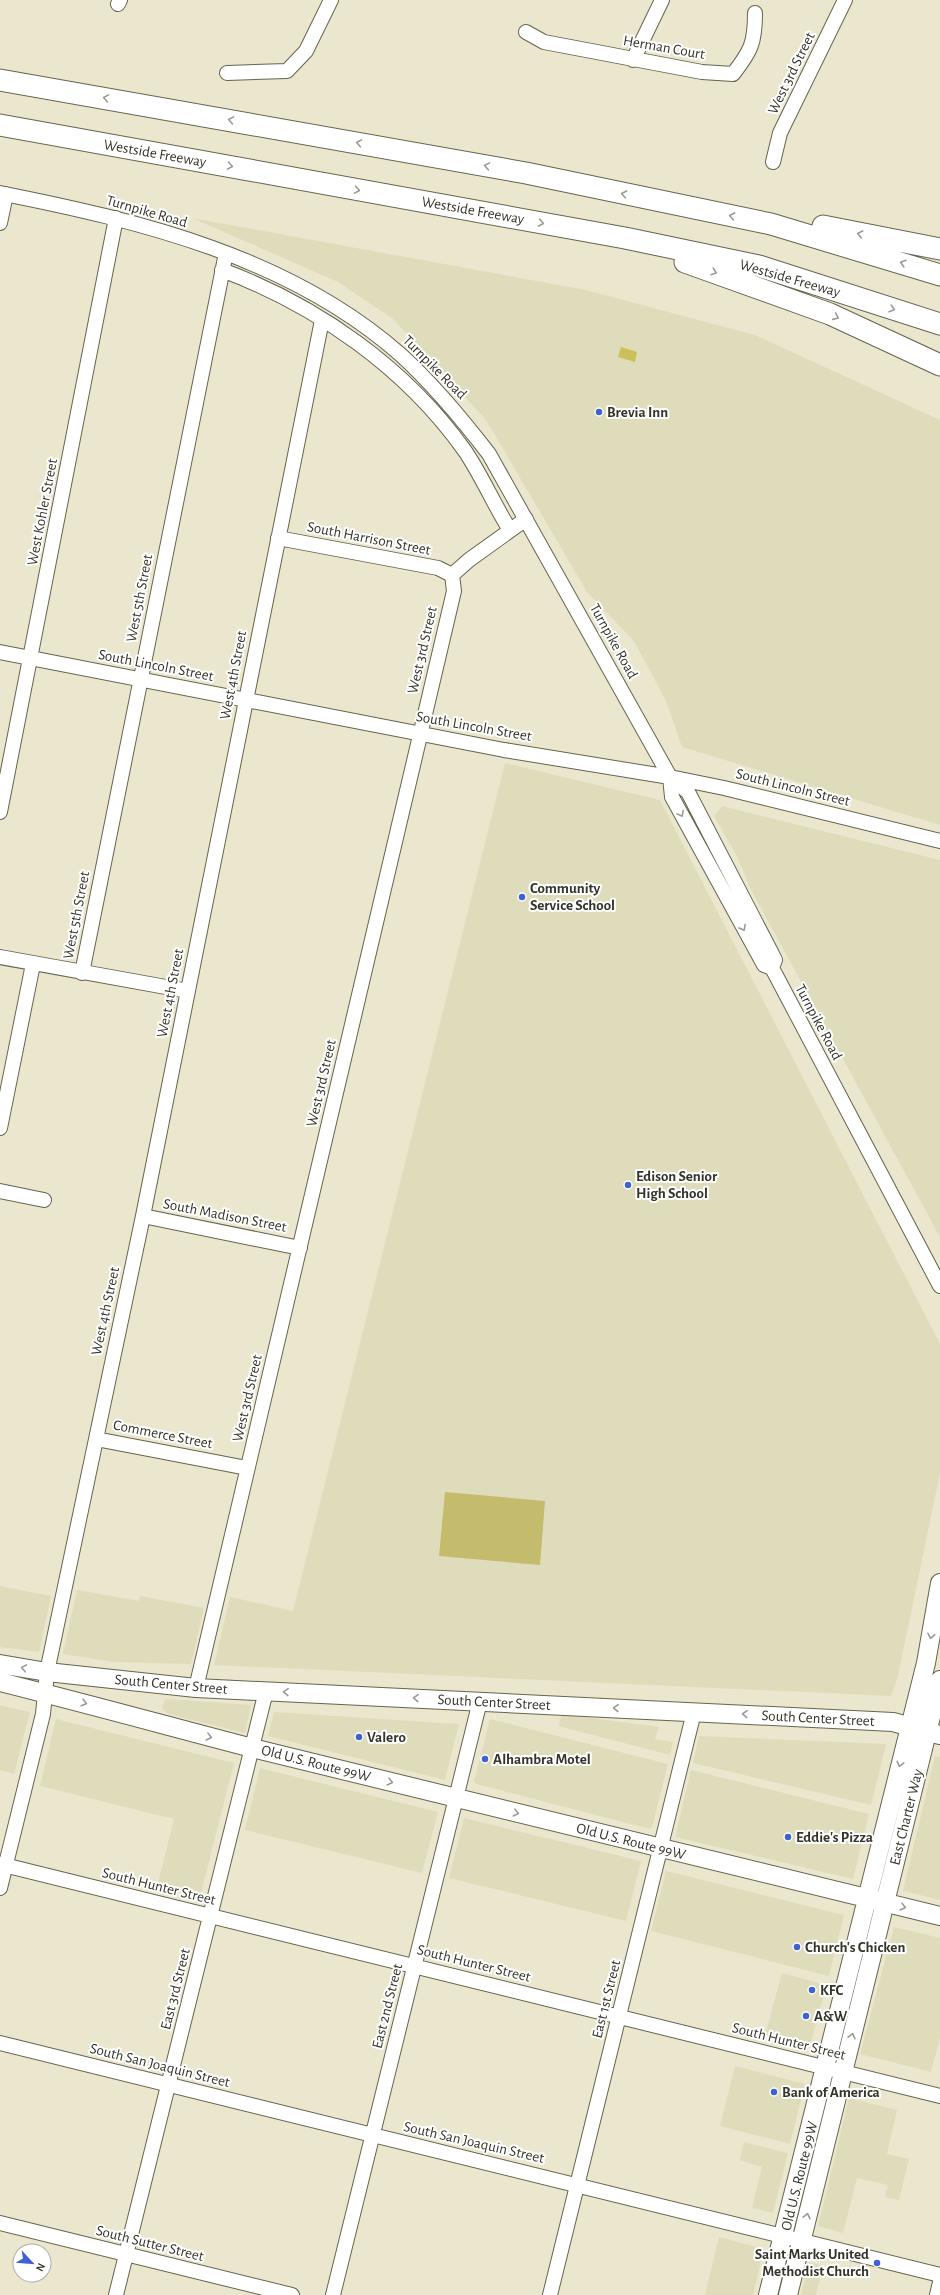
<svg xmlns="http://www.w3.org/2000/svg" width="940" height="2295" font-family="'Alegreya Sans',sans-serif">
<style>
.built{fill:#dfdcbb}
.green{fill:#c4bb6d}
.water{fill:#cdc059}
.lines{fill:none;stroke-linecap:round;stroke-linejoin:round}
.minor-casing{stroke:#66644d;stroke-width:16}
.major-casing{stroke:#66644d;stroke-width:20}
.highway-casing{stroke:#66644d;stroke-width:23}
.minor{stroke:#fff;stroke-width:14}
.major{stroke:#fff;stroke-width:18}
.highway{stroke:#fff;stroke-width:21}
.oneway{stroke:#9a9a94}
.poi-dot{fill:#3f61d3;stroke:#fff;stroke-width:1.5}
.labels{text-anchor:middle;stroke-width:4;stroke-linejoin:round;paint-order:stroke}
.street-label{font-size:15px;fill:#35342a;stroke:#fff}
.poi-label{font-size:15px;font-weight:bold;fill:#35342a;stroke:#fff;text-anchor:start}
</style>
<rect width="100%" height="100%" fill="#eae7ce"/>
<path class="built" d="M192 218 586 290 755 335 940 420V825L682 747 666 701 634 641 587 592 486 420 393 319 338 282Z
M505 763 660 800 940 1344V1473L898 1676 891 1696 214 1665 230 1597 293 1611Z
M722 806 940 860V1237L750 888 738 858 714 816Z
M0 1586 51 1596 39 1652 0 1647Z
M77 1590 139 1601 140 1596 204 1608 191 1664 114 1662 63 1654Z
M165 1699 251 1705 245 1733 168 1714 162 1709Z
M0 1705 30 1712 14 1774 0 1770Z
M274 1712 459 1724 445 1780 268 1736Z
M562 1714 659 1727 655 1739 673 1742 670 1755 558 1726Z
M56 1719 234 1763 200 1897 157 1887 174 1819 40 1786Z
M490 1719 668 1764 652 1827 650 1829 476 1784 474 1781Z
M699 1736 886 1744 871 1805 693 1763Z
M935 1756 940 1757V1900L903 1891Z
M260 1768 438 1812 422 1873 245 1830Z
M691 1770 869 1814 853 1879 675 1837Z
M464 1818 641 1861 626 1921 449 1878Z
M666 1871 844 1915 829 1976 651 1931Z
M894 1927 940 1938V2038L931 2072 860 2054Z
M782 1973 826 1985 810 2046 765 2035Z
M735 2066 805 2084 790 2144 720 2126Z
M849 2098 897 2110 887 2154 909 2159 899 2200 885 2197 888 2185 857 2178 843 2233 818 2226Z
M744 2142 788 2153 773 2213 752 2208 762 2167 740 2160Z
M719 2237 764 2249 753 2295H705Z
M809 2262 823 2266 816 2295H801Z"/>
<path class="green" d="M445 1492 545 1501 540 1565 439 1556Z"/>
<path class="water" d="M621 347 637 352 635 362 618 357Z"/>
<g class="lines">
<defs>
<path id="minor" d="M118 4 120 0
M526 32 544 42 702 72 733 74C751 51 755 43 755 13
M633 60 662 0
M227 73 287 71 306 51 331 0
M773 162 780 133 845 0
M0 193C141 221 290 257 401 355 434 385 462 419 489 454L670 777 688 792 771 952 775 960 772 968
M0 223 6 194
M222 270C318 306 406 368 465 451 482 476 494 505 510 530
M278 538 438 568 452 575
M0 652 504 750 670 777 724 788 940 841
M670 777 672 797 764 965 772 968 940 1286
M0 812 116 218
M0 957 188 991
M82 973 226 253
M0 1128 33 964
M0 1191 44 1200
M143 1216 300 1248
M96 1439 247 1468
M196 1688 454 591 452 575 469 560 526 519
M0 1864 940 2096
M0 1888 43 1714 47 1672 143 1216 322 320
M0 2043 940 2275
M0 2223 292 2295
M116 2295 266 1691
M333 2295 480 1701
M550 2295 694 1712
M937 2295 940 2282"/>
<path id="major" d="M0 1664 47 1672 196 1688 893 1722 940 1735
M0 1682C84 1703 168 1726 252 1748L940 1916
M768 2295 926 1663 940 1583
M788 2295 940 1680"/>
<path id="highway" d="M0 80 526 173 771 224 940 275
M0 125 625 238 759 266 940 324
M823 226 940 249
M685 262 830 314 940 365"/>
</defs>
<use href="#minor" class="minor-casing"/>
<use href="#major" class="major-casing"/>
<use href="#highway" class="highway-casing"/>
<use href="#minor" class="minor"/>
<use href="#major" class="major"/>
<use href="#highway" class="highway"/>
</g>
<defs><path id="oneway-chevron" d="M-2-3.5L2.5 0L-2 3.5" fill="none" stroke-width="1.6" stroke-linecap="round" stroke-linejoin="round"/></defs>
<g class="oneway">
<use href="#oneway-chevron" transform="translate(106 98) rotate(-170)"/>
<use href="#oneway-chevron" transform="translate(231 120) rotate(-170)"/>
<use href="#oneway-chevron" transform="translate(359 143) rotate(-170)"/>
<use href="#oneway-chevron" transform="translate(230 166) rotate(10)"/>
<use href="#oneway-chevron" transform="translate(487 166) rotate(-170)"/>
<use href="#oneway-chevron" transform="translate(357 190) rotate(10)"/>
<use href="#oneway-chevron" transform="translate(624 194) rotate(-168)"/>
<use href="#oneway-chevron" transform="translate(732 216) rotate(-169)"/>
<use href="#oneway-chevron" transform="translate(541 223) rotate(10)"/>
<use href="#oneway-chevron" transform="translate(860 234) rotate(-168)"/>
<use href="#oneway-chevron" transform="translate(903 263) rotate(-163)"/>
<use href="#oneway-chevron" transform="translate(714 272) rotate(19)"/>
<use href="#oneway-chevron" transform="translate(892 309) rotate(18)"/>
<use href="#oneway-chevron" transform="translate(836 317) rotate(24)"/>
<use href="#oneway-chevron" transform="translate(681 814) rotate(62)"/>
<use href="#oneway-chevron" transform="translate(743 928) rotate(61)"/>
<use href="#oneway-chevron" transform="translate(931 1636) rotate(101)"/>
<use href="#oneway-chevron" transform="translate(24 1668) rotate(-170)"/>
<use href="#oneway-chevron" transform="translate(286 1692) rotate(-177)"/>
<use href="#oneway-chevron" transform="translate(416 1698) rotate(-177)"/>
<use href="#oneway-chevron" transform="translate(84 1703) rotate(16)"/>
<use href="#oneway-chevron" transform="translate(616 1708) rotate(-177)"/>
<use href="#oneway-chevron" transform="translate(745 1714) rotate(-177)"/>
<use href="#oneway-chevron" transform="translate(209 1737) rotate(14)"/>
<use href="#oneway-chevron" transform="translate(900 1764) rotate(104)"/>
<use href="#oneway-chevron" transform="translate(390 1782) rotate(14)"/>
<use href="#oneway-chevron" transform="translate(516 1813) rotate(14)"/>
<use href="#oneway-chevron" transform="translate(903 1907) rotate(14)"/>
<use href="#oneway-chevron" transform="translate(852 2036) rotate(-77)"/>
<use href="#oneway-chevron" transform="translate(807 2216) rotate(-77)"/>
</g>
<g class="poi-dot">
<circle cx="599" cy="412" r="4"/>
<circle cx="522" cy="897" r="4"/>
<circle cx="628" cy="1185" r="4"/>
<circle cx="359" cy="1737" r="4"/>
<circle cx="485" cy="1759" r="4"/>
<circle cx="788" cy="1837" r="4"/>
<circle cx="797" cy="1947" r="4"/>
<circle cx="812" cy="1990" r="4"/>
<circle cx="806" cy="2016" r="4"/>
<circle cx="774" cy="2092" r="4"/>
<circle cx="877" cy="2263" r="4"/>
</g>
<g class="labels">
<g class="street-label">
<text transform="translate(664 47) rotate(10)" y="5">Herman Court</text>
<text transform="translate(791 73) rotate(-64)" y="5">West 3rd Street</text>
<text transform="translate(155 153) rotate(10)" y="5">Westside Freeway</text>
<text transform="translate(473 210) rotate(10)" y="5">Westside Freeway</text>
<text transform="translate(147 211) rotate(16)" y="5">Turnpike Road</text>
<text transform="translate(790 278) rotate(16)" y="5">Westside Freeway</text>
<text transform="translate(435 367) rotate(45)" y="5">Turnpike Road</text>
<text transform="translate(42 512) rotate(-79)" y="5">West Kohler Street</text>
<text transform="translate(369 538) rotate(11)" y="5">South Harrison Street</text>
<text transform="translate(139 598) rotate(-79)" y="5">West 5th Street</text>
<text transform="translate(614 641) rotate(61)" y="5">Turnpike Road</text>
<text transform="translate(422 650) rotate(-77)" y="5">West 3rd Street</text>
<text transform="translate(156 665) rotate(11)" y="5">South Lincoln Street</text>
<text transform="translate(233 675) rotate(-79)" y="5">West 4th Street</text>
<text transform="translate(474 726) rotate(10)" y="5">South Lincoln Street</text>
<text transform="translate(793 787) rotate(14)" y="5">South Lincoln Street</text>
<text transform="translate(76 915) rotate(-79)" y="5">West 5th Street</text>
<text transform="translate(170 993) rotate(-79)" y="5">West 4th Street</text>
<text transform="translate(819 1022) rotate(62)" y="5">Turnpike Road</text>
<text transform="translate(321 1083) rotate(-77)" y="5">West 3rd Street</text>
<text transform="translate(225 1215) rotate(11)" y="5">South Madison Street</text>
<text transform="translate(105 1311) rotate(-78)" y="5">West 4th Street</text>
<text transform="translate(247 1398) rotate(-77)" y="5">West 3rd Street</text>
<text transform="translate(163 1434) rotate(11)" y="5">Commerce Street</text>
<text transform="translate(171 1684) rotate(5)" y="5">South Center Street</text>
<text transform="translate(494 1702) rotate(3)" y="5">South Center Street</text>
<text transform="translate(818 1718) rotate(3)" y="5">South Center Street</text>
<text transform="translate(316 1763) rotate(14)" y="5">Old U.S. Route 99W</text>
<text transform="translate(906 1817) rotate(-76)" y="5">East Charter Way</text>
<text transform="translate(631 1841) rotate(14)" y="5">Old U.S. Route 99W</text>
<text transform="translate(159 1886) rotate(14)" y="5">South Hunter Street</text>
<text transform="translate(474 1963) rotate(14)" y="5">South Hunter Street</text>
<text transform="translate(175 1989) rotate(-76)" y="5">East 3rd Street</text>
<text transform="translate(606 1999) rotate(-76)" y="5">East 1st Street</text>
<text transform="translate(387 2006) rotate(-76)" y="5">East 2nd Street</text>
<text transform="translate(789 2041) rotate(14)" y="5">South Hunter Street</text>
<text transform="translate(160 2065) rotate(14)" y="5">South San Joaquin Street</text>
<text transform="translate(474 2142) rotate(13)" y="5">South San Joaquin Street</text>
<text transform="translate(799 2176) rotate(-76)" y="5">Old U.S. Route 99W</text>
<text transform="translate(150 2243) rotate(14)" y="5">South Sutter Street</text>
</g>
<g class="poi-label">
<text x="607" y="417">Brevia Inn</text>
<text x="530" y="893">Community<tspan x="530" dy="17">Service School</tspan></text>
<text x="636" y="1181">Edison Senior<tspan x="636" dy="17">High School</tspan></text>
<text x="367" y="1742">Valero</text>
<text x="493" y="1764">Alhambra Motel</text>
<text x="796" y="1842">Eddie's Pizza</text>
<text x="805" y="1952">Church's Chicken</text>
<text x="820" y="1995">KFC</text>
<text x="814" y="2021">A&amp;W</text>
<text x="782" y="2097">Bank of America</text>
<text x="869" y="2259" text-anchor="end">Saint Marks United<tspan x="869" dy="17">Methodist Church</tspan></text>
</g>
</g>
<g transform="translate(32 2263) rotate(116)"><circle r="19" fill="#ffffff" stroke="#aeaeaa"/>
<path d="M0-3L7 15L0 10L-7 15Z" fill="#3f61d3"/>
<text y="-6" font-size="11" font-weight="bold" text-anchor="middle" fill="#35342a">N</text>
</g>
</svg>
